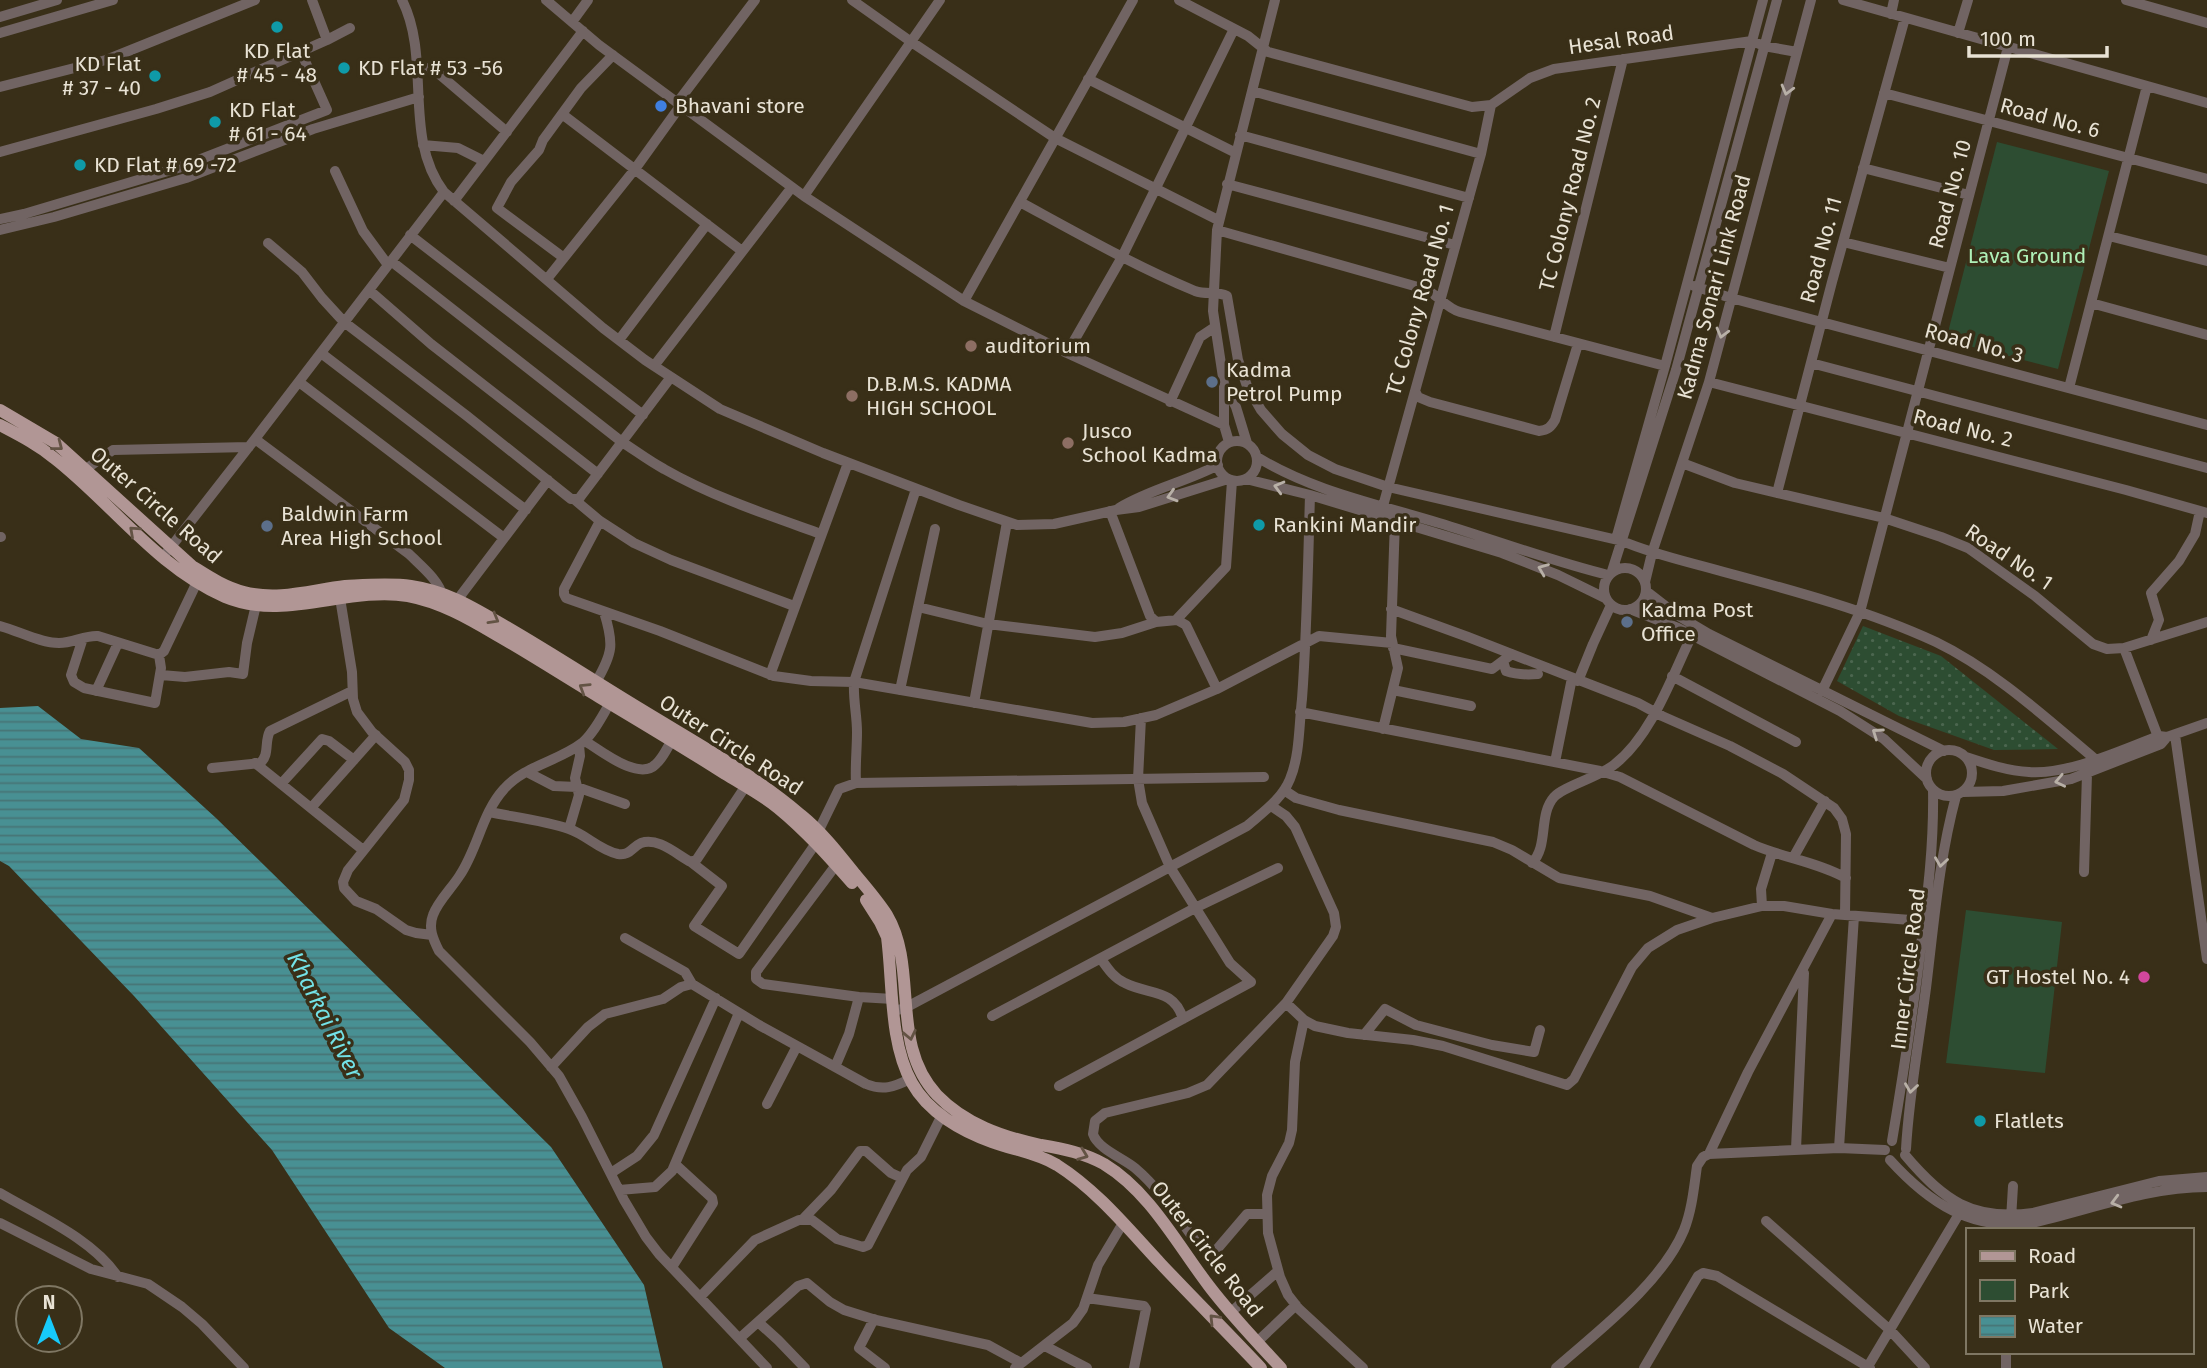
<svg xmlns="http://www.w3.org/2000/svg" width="2207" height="1368" font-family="'Fira Sans',sans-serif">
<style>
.grass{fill:url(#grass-dots)}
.park{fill:#2d4d32}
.water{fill:url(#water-rules)}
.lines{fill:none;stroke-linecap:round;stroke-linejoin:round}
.minor{stroke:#716463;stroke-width:10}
.major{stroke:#b19695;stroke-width:12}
.oneway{stroke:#b8b0a7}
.oneway2{stroke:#635344}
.culture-dot{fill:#0f9aa8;stroke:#392f18;stroke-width:2.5}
.shop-dot{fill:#3f7fe0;stroke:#392f18;stroke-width:2.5}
.education-dot{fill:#8d6e63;stroke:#392f18;stroke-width:2.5}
.service-dot{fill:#5c6f8a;stroke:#392f18;stroke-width:2.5}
.hotel-dot{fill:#d1479c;stroke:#392f18;stroke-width:2.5}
.labels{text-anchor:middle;stroke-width:7;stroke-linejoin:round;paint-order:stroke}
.street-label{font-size:21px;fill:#e8e2d4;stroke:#392f18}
.poi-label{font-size:21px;fill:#e8e2d4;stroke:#392f18;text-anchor:start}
.park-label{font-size:21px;fill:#aff1b8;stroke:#392f18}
.water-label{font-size:23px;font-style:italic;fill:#73e2e7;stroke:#392f18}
</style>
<defs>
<pattern id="grass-dots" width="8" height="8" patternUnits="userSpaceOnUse" patternTransform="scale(1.75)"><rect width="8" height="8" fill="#2d4d32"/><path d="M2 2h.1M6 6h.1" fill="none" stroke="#4b664f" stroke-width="1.8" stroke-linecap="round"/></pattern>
<pattern id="water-rules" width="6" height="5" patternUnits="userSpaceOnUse" patternTransform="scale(1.75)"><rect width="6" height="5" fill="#489093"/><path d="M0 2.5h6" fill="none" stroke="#477576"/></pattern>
</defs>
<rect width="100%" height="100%" fill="#392f18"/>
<path class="grass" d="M1863 626 1941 656 2058 749 1994 750 1899 716 1837 681Z"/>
<path class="park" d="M1997 142 2109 171 2058 369 1946 340Z
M1966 910 2062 922 2045 1073 1946 1063Z"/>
<path class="water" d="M38 706 81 739 139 748 216 818 551 1147 644 1285 663 1368H445L389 1328 272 1150 134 996 9 866 0 861V708Z"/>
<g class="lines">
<path class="minor" d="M312 0 327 40
M402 0C432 59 402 137 444 192L603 328 645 360 720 409 823 453 959 505 1017 525 1054 524 1116 510 1139 507 1228 479
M546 0 599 45 804 196 964 301 1067 353 1224 425
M852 0 910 41 1055 138 1218 220
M1179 0 1248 36 1268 52 1472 107 1491 105 1530 78 1554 69 1752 41 1764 46 1797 52
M1843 0 2207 103
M2126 0 2207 23
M1891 14 1894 0
M0 17 57 0
M572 22 588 0
M0 33 113 0
M1958 33 1968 0
M417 69 432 68 507 132
M1088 79 1236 153
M0 87 106 60 255 0
M1252 91 1481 154
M1884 93 2207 179
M677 103 755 0
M562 114 742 251
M1240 135 1469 198
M423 145 458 148 484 161
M0 152 156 109 210 92 327 40 350 28
M1863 168 1969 195
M335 171 363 231 388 265
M1227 184 1455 245
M804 196 940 0
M454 201 583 31
M1020 202C1077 233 1135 266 1195 291 1206 295 1217 291 1227 296L1238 360 1247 386 1261 410 1282 434 1308 455 1335 469 1388 487 1622 541C1655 555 1689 562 1724 572 1795 591 1869 611 1936 642 1994 670 2046 718 2095 759
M0 219 24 214 178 168 327 110 301 52
M0 230 54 217 186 178 313 129 419 97
M1217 230 1425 289C1438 295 1446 308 1460 312L1665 366
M410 235 643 415
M2109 236 2207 261
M1843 242 1950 268
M268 243 302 272 322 298 344 322 467 416 571 499H579L581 496 671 377
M564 258 497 208 511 182 539 150 543 140 581 88 613 55
M391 261 622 442C636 451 649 461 664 469 713 497 768 515 821 534
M547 279 635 169 681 105
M1694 286 1731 298 2207 425
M369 290 431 344 598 474
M964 301 1133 0
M2091 303 2207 335
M1554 337 1623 59
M619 340 707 224
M321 353 526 510
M1067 353 1122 257 1234 29
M1811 363 2207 468
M654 366 792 187
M299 382 504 538
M1709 382 2126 490 2207 513
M1224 384 1236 407 1247 443
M2069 388 2147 86
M1415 391 1418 397 1430 402 1539 431C1548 430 1551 427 1555 420L1578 344
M1170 402 1200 337 1215 327
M255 439 409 554C421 566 439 580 443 597
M1217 461a20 20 0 1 1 40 0a20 20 0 1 1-40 0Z
M1229 442 1224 425V384L1213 311 1217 230 1275 0
M1257 457C1312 491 1377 504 1439 523 1495 540 1551 561 1608 575
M1682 463 1735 483 1884 518 1941 537 1968 548 2035 596 2093 644 2107 649 2124 648 2207 622
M86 469 113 450 249 447
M1246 479 1310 495 1502 553 1558 575 1605 598
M1777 493 1832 282 1905 18
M575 500 600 521 634 543 671 560 794 606
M1383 506 1481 154 1491 105
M1119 508C1150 489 1186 482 1218 465
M1110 511 1150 616 1156 622 1177 620 1186 625 1217 689
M600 521 564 589V594L566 598 660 631 774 676 811 681 854 682 1092 723 1124 722 1156 715 1217 689 1319 636 1392 643
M0 537H1
M1616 539 1665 366 1763 0
M167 552 255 439 444 192
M1604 589a21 21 0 1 1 42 0a21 21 0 1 1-42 0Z
M1612 571 1676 370 1777 0
M1645 582 1652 553 1709 382 1811 0
M1646 591 1677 615 1709 634 1944 751
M340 598 352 672 353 699 357 712 372 732 405 762 409 770V780L404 800 348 870 343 882 344 888 356 901 376 909 406 930 416 933 432 935
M458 599 548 480
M918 607 988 624 1095 637 1122 633 1156 622
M1391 609 1468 637 1638 703 1662 716 1730 746 1783 774 1834 808 1842 819 1846 834 1845 915
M1630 609 1678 628 1840 711 1884 739 1927 779
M1176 620 1226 567 1232 481
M0 626C19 631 40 643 59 643 73 643 85 635 98 636L159 655 164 651 197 582
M83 638 71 675 74 682 84 688 155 703 161 668 159 655
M2151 640 2159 620 2151 593 2179 561 2195 534 2200 511
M1393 648 1492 669 1512 654
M2124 648 2160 742
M1503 661 1506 671C1517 675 1526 675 1538 674
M161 675 185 677 229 672 243 674 247 643 256 605
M770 675 848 463
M1672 676 1796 742
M1578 681 1593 644 1611 605
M596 682C613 653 614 644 604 612
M900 690 935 529
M1393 690 1471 706
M96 691 118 643
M1822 691 1860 612 2008 47
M610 703C602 716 594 733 582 743 559 761 524 766 504 789 482 813 478 848 460 875 452 888 438 901 433 915 428 928 433 939 439 951L530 1042 559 1076 582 1117 624 1200 646 1237 659 1254 767 1368
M974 703 1007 522
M1300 712 1600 771 1620 777 1754 845C1784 858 1817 862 1846 878
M1383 729 1398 668 1391 636 1395 520
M2175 735 2207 959
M585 741C600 750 639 782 656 764 663 758 667 748 672 740
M1926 773a23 23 0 1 1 46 0a23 23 0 1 1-46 0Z
M1966 757C1987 764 2008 771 2029 772 2069 775 2121 750 2159 736L2167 737 2207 723
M1555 762 1572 678
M255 763 363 850
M212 768 260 763C270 755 264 742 270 731L352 691
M527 772 554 786 577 787 625 804
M856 783C855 766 857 749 857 732 857 715 853 700 854 682L916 489
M281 784 322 739 329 741 354 760
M1284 790 1296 798 1339 810 1493 842 1512 850 1559 878 1650 896 1712 918
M1963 792 2003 791 2071 779 2161 744 2167 737
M311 808 376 735
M489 812C514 817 546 821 569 829 587 835 599 850 618 854 630 856 632 847 641 843 659 837 677 855 691 862L697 859 745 787
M569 829 579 795 575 778 580 756 579 745
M818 832 839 789 856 783 1264 777
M1793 858 1825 801
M691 862 722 886 694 926 739 954 816 843
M1532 863C1549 846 1538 815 1554 797 1564 786 1600 777 1615 764 1652 735 1672 676 1692 635
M836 865 756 972V979L763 984 859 997 893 999
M2084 872 2087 774
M1762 906 1761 889 1772 853
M625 938 685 972 692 984
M1101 959C1108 969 1114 978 1125 983 1148 995 1174 988 1183 1019
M1286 1003 1304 1020 1315 1026 1348 1033 1413 1040 1443 1046 1567 1085 1574 1079 1632 967 1648 948 1677 930 1712 918 1762 906H1784L1832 914 1924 921
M894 1011 905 1008 1247 826C1263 812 1282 799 1290 779 1300 755 1299 724 1302 699 1307 631 1308 563 1310 495
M992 1016 1195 908 1278 868
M1304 1020 1295 1062 1292 1130 1289 1143 1272 1176 1267 1195 1268 1233 1280 1277 1288 1295 1299 1309 1363 1368
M1364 1035 1385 1009 1416 1025 1492 1045 1534 1052 1540 1030
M551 1067 588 1027 605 1014 663 999 681 987 692 984 759 1025 866 1084C883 1091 894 1087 910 1079
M835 1067 849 1034 859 997
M1059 1086 1251 982 1230 963 1170 867 1142 803 1138 779 1141 718
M767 1104 797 1046
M1892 1141C1903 1076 1913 1011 1921 945 1928 893 1934 842 1933 790
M1839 1148 1854 916
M1796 1149 1804 973
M1906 1149C1909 1095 1919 1042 1926 988 1934 923 1939 859 1956 796
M1709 1154 1748 1072 1832 914
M1905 1155C1943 1200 1972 1221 2033 1213L2159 1181 2207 1177
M1890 1160C1929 1203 1971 1231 2031 1223 2089 1210 2147 1187 2207 1187
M611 1173 637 1156 654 1135 716 998
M619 1190 655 1187 672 1171 739 1013
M0 1193C39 1216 93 1239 118 1277
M1267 1214H1247L1218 1248C1211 1253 1205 1251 1199 1246 1179 1219 1161 1190 1135 1168 1123 1158 1098 1149 1093 1134L1095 1121 1105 1113 1188 1093 1207 1085 1286 1003 1333 936 1336 927 1334 913 1295 827 1286 816 1271 806
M804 1218 831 1190 860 1151H866L891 1173 902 1178
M2011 1219 2013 1186
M1766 1221 1890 1330 1925 1368
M0 1223 91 1269 148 1284 182 1307 202 1324 244 1368
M672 1267 713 1203 712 1198 676 1165
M700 1297 755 1240 799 1220H812L837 1239 863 1247 868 1245 907 1170 921 1157 942 1115
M1087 1298 1144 1306 1146 1309 1134 1368
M1231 1312 1278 1271
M874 1319 859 1348 885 1368
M758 1322 778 1340 805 1368
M740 1338 798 1286 807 1283 830 1302 844 1310 876 1320 988 1345 1021 1363
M1257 1342 1296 1305
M1045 1346 1087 1368
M1015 1368 1073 1323 1083 1309 1098 1265 1123 1223
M1556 1368C1598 1331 1662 1283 1684 1230 1692 1210 1694 1187 1697 1166L1703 1157 1709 1154 1839 1148 1885 1150
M1644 1368 1698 1276 1703 1273 1717 1276 1870 1368
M1867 1368 1959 1214
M2006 1368V1352"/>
<path class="major" d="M0 410 56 443 192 566C208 576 224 587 244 592 278 601 311 590 345 586 366 585 390 583 411 586 445 591 469 605 498 622 547 650 594 681 642 710 696 743 753 774 801 815 822 832 839 854 855 874 866 887 878 901 887 915 919 969 889 1044 937 1095 965 1124 1003 1137 1041 1145 1064 1149 1084 1153 1104 1164 1150 1192 1177 1244 1209 1286 1231 1315 1256 1341 1281 1368
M0 425C19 435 37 444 54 458 112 503 156 567 225 597 285 622 347 586 408 596 440 602 468 618 495 634 530 654 564 676 599 697 641 722 683 747 725 774 743 785 762 795 778 808 806 831 829 857 852 883
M866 900 880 922 887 937C893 983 889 1042 912 1083 928 1112 961 1131 992 1142 1014 1150 1037 1153 1057 1165 1098 1191 1129 1230 1161 1264 1194 1299 1228 1333 1261 1368"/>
</g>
<defs><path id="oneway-chevron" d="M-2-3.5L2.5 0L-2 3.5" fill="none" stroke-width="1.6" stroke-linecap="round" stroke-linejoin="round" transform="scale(1.75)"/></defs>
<g class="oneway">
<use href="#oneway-chevron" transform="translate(1787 90) rotate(105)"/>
<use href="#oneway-chevron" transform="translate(1722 333) rotate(105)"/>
<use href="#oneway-chevron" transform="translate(1279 487) rotate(-165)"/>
<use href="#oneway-chevron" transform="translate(1172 496) rotate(163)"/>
<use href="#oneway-chevron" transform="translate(1543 569) rotate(-158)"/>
<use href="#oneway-chevron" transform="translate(1877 733) rotate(-145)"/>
<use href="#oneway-chevron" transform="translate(2060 781) rotate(168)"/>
<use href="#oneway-chevron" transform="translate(1941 862) rotate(98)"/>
<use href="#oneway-chevron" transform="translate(1911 1088) rotate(98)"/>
<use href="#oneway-chevron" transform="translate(2116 1202) rotate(165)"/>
</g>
<g class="oneway2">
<use href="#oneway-chevron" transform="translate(58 446) rotate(38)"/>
<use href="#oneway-chevron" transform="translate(134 531) rotate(-138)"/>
<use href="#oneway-chevron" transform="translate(494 619) rotate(30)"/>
<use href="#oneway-chevron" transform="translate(584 688) rotate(-148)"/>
<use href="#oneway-chevron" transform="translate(910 1035) rotate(78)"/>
<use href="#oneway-chevron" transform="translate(1083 1155) rotate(21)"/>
<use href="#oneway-chevron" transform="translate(1214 1319) rotate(-134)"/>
</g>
<g class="culture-dot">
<circle cx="277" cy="27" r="7"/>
<circle cx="344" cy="68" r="7"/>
<circle cx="155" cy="76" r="7"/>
<circle cx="215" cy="122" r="7"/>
<circle cx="80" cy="165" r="7"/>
<circle cx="1259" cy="525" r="7"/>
<circle cx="1980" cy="1121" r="7"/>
</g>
<circle class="shop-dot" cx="661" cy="106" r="7"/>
<g class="education-dot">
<circle cx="971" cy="346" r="7"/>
<circle cx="852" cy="396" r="7"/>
<circle cx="1068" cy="443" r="7"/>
</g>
<g class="service-dot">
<circle cx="1212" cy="382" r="7"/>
<circle cx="267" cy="526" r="7"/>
<circle cx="1627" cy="622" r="7"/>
</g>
<circle class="hotel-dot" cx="2144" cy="977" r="7"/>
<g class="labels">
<g class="street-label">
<text transform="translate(1621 40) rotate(-8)" y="7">Hesal Road</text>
<text transform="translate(2050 118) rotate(15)" y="7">Road No. 6</text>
<text transform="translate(1570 194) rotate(-76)" y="7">TC Colony Road No. 2</text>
<text transform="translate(1950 194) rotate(-75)" y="7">Road No. 10</text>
<text transform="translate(1821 250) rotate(-75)" y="7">Road No. 11</text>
<text transform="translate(1714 287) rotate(-75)" y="7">Kadma Sonari Link Road</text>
<text transform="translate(1420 300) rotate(-74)" y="7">TC Colony Road No. 1</text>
<text transform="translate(1974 343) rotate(15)" y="7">Road No. 3</text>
<text transform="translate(1963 428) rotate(14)" y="7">Road No. 2</text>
<text transform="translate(156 505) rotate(41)" y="7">Outer Circle Road</text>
<text transform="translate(2009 557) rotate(34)" y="7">Road No. 1</text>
<text transform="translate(731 745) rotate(33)" y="7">Outer Circle Road</text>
<text transform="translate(1908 969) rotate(-83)" y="7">Inner Circle Road</text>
<text transform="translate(1207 1249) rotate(52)" y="7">Outer Circle Road</text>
</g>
<g class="poi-label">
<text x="277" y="58" text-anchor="middle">KD Flat<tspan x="277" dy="24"># 45 - 48</tspan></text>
<text x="141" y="71" text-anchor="end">KD Flat<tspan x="141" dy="24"># 37 - 40</tspan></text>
<text x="358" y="75">KD Flat # 53 -56</text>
<text x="675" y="113">Bhavani store</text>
<text x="229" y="117">KD Flat<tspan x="229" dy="24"># 61 - 64</tspan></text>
<text x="94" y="172">KD Flat # 69 -72</text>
<text x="985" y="353">auditorium</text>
<text x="1226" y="377">Kadma<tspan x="1226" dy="24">Petrol Pump</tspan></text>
<text x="866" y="391">D.B.M.S. KADMA<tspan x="866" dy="24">HIGH SCHOOL</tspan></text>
<text x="1082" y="438">Jusco<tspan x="1082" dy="24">School Kadma</tspan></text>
<text x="281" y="521">Baldwin Farm<tspan x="281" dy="24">Area High School</tspan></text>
<text x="1273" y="532">Rankini Mandir</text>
<text x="1641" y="617">Kadma Post<tspan x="1641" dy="24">Office</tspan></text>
<text x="2130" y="984" text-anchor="end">GT Hostel No. 4</text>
<text x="1994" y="1128">Flatlets</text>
</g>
<g class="park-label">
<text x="2027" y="263">Lava Ground</text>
</g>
<g class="water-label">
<text transform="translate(325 1015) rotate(63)" y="8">Kharkai River</text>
</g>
</g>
<rect x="1966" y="1228" width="228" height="126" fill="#392f18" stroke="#7f7763" stroke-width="2"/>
<rect x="1980" y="1251" width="35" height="10" fill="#b19695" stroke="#7f7763" stroke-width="2"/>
<text x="2028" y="1263" font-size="21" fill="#e8e2d4">Road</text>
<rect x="1980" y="1280" width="35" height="21" fill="#2d4d32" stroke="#7f7763" stroke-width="2"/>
<text x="2028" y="1298" font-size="21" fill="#e8e2d4">Park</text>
<rect x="1980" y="1316" width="35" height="21" fill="url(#water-rules)" stroke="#7f7763" stroke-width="2"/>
<text x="2028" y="1333" font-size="21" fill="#e8e2d4">Water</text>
<g transform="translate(49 1319)"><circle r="33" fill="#392f18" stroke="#7f7763" stroke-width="2"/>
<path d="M0-5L12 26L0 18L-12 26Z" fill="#17cafb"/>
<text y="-10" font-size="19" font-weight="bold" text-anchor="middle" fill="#e8e2d4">N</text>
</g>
<path d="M1969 46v10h138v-10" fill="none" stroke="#e8e2d4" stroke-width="3.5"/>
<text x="1980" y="46" font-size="21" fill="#e8e2d4" stroke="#392f18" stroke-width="5" paint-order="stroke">100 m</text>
</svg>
